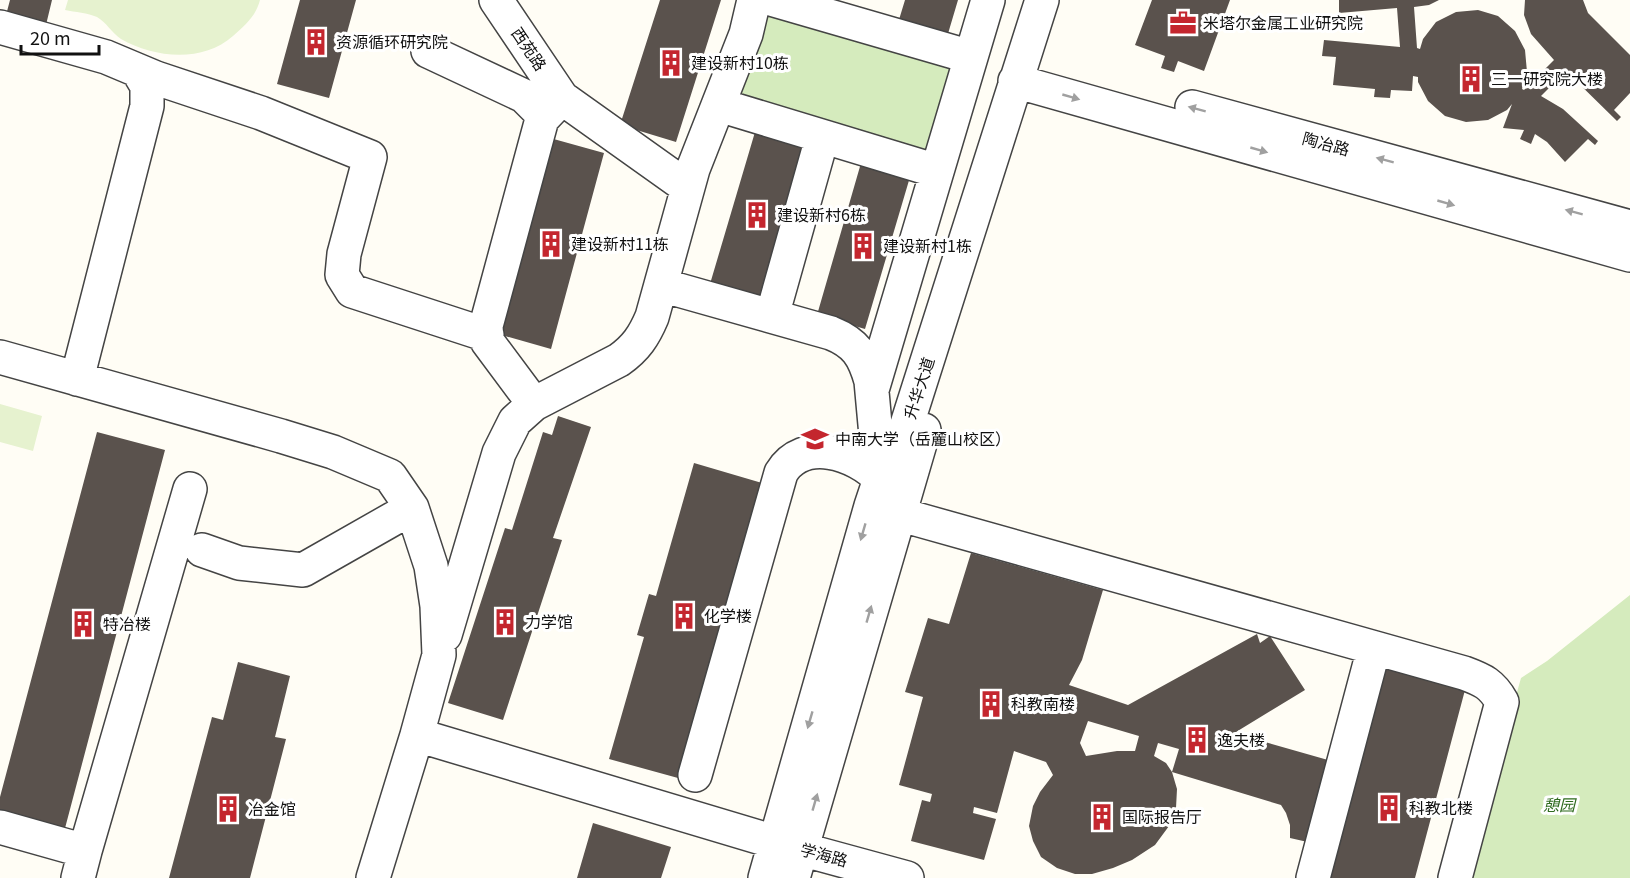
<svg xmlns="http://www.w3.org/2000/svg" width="1630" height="878" font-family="Georgia,'Noto Sans SC',serif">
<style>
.green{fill:#d5ebbd}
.pitch{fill:#e6f2cf}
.building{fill:#5a524d;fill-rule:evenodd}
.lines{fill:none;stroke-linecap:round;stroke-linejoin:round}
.minor-casing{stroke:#444;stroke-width:36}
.minor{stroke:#fff;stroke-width:33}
.oneway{fill:#a0a0a0}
.labels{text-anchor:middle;stroke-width:6;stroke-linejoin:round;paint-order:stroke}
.poi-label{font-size:16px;fill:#111;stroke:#fff;text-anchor:start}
.street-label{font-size:16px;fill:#111;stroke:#fff}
.park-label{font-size:16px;font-style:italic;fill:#2f6b1f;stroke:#fff}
</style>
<rect width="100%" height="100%" fill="#fffdf5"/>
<path class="green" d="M762 2 964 60 933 163 726 103Z
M1630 595V878H1465L1521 678 1547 661Z"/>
<path class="pitch" d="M68 0H260C256 16 245 25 233 36 203 63 154 58 121 39 112 33 106 22 97 17 88 13 75 12 65 10Z
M0 404 42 416 33 451 0 442Z"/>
<path class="building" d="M10 0H52L45 29 5 19Z
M300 0H356L329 98 277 84Z
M660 0H721L676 142 620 125Z
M905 0H958L947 37 898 23Z
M1152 0H1230L1204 71 1178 61 1174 72 1161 68 1165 56 1135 45Z
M1339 0H1439L1429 5 1414 7 1417 48 1420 49 1423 39 1436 22 1456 12 1478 10 1498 16 1515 31 1525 50 1527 72 1522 89 1524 90 1554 60 1531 34 1524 15 1525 0H1583L1588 13 1630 55V93L1614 110 1621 117 1617 121 1566 71 1541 96 1563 109 1598 141 1595 145 1588 139 1565 162 1547 142 1535 134 1531 144 1520 139 1524 130 1503 128 1512 104 1507 110 1488 120 1466 122 1445 116 1428 101 1418 82V77L1413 76 1412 91 1391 90 1390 98 1374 97 1375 89 1333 85 1336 57 1322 56 1324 40 1400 47 1397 8 1339 13Z
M755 132 803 146 759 298 710 284Z
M550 138 604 153 551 349 498 334Z
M861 163 910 177 865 329 817 315Z
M558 416 591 427 553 538 562 540 503 720 448 703 505 528 512 530 543 432 552 435Z
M97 432 165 450 64 832 0 815V797Z
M694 463 762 483 678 778 609 759 644 637 637 635 649 594 656 596Z
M971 553 1103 590 1082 660 1069 685 1128 705 1257 634 1260 643 1270 636 1305 690 1236 732 1237 734 1356 768 1382 668 1465 690 1415 878H1327L1334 848 1290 838V825L1286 813 1281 805 1172 772 1179 749 1158 743 1154 756 1166 763 1172 772 1177 789 1176 808 1169 826 1155 845 1132 860 1113 868 1092 874H1075L1057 868 1041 857 1033 841 1029 826 1033 806 1040 792 1053 775 1046 762 1014 751 997 813 974 807 973 813 996 819 984 860 911 841 922 800 930 802 932 794 899 785 923 697 905 692 928 618 949 624ZM1088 721 1139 736 1135 751H1117L1086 756 1080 743Z
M238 662 290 676 275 737 286 739 250 878H169L212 717 223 720Z
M593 823 671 847 661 878H577Z"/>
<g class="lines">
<defs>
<path id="minor" d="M496 0 562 98 687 187
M774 0 971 57
M0 27 106 57 156 78 261 113 370 157 344 254 342 275 352 291 487 335
M428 51 524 96 538 110 542 119
M1015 81 1630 255
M719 105 937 171
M1192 107 1630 227
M661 285 831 333C856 343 864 356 871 381L880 479 884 494 898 514 1464 673C1483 680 1492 684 1502 702L1455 878
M772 316 822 138
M0 357 281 436 333 452 390 476 412 508 431 566 437 606 439 655 417 735 775 842 907 878
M77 379 147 106V86L138 71
M872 390 988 0
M534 404 487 341 486 326 542 119 562 98
M202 550 239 563 303 570 412 508
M445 635 499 453 515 421 534 404 619 360C636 348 644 336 652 317L693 169 746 34 754 0
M695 775 781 473C803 436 856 453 880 479
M0 827 85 851 190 489
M78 878 85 851
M373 878 417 735
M765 878 871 506 880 479 902 440 1042 0
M793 878 924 430
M1313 878 1374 648"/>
</defs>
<use href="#minor" class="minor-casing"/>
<use href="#minor" class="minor"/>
</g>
<defs><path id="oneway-solid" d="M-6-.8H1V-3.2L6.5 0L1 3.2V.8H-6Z" transform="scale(1.5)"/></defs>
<g class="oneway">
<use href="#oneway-solid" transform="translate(1071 97) rotate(16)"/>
<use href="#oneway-solid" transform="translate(1197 109) rotate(-165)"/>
<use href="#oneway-solid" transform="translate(1259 150) rotate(16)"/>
<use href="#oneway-solid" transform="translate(1385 160) rotate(-165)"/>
<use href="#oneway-solid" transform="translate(1446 203) rotate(16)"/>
<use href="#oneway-solid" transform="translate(1574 212) rotate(-165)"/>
<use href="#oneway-solid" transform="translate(863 532) rotate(106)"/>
<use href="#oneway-solid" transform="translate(869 614) rotate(-74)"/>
<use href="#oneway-solid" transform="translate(810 720) rotate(106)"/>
<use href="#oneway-solid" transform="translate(815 802) rotate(-74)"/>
</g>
<defs>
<symbol id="office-bare" viewBox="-9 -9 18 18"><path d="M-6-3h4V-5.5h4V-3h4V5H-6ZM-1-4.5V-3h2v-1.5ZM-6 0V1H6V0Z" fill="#c4262e" stroke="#fff" stroke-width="2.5" paint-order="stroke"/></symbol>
<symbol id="building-bare" viewBox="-9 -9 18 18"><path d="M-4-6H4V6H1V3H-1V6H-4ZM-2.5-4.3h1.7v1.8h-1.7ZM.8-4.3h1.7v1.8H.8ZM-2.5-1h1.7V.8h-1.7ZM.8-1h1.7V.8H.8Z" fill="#c4262e" stroke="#fff" stroke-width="2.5" paint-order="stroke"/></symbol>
<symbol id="university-bare" viewBox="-9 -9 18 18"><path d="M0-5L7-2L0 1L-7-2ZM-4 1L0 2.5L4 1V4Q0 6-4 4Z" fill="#c4262e" stroke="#fff" stroke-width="2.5" paint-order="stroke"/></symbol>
</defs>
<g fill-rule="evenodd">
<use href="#office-bare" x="1164" y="4" width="38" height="38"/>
<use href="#building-bare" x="297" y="23" width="38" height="38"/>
<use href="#building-bare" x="652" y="44" width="38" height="38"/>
<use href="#building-bare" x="1452" y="60" width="38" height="38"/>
<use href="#building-bare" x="738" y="196" width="38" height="38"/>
<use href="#building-bare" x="532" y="225" width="38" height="38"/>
<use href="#building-bare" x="844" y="227" width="38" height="38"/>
<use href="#university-bare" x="796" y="420" width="38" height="38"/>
<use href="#building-bare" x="665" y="597" width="38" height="38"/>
<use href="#building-bare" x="486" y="603" width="38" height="38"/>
<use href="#building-bare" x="64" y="605" width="38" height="38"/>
<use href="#building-bare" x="972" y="685" width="38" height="38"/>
<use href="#building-bare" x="1178" y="721" width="38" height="38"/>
<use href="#building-bare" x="1370" y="789" width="38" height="38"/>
<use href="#building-bare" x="209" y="790" width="38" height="38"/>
<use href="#building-bare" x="1083" y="798" width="38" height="38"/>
</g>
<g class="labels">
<g class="poi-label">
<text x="1203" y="29">米塔尔金属工业研究院</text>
<text x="336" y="48">资源循环研究院</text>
<text x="691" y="69">建设新村10栋</text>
<text x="1491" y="85">三一研究院大楼</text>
<text x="777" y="221">建设新村6栋</text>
<text x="571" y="250">建设新村11栋</text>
<text x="883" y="252">建设新村1栋</text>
<text x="835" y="445">中南大学（岳麓山校区）</text>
<text x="704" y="622">化学楼</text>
<text x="525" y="628">力学馆</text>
<text x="103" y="630">特冶楼</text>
<text x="1011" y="710">科教南楼</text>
<text x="1217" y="746">逸夫楼</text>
<text x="1409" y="814">科教北楼</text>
<text x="248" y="815">冶金馆</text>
<text x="1122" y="823">国际报告厅</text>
</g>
<g class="street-label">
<text transform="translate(529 49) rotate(56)" y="6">西苑路</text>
<text transform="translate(1326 144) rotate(15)" y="6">陶冶路</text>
<text transform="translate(919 388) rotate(-72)" y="6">升华大道</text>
<text transform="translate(824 855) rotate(15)" y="6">学海路</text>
</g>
<g class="park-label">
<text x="1559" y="811">憩园</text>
</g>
</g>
<path d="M21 45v9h78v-9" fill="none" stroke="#111111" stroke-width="3"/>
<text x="30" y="45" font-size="18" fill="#111111" stroke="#ffffff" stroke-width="4.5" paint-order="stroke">20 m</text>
</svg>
